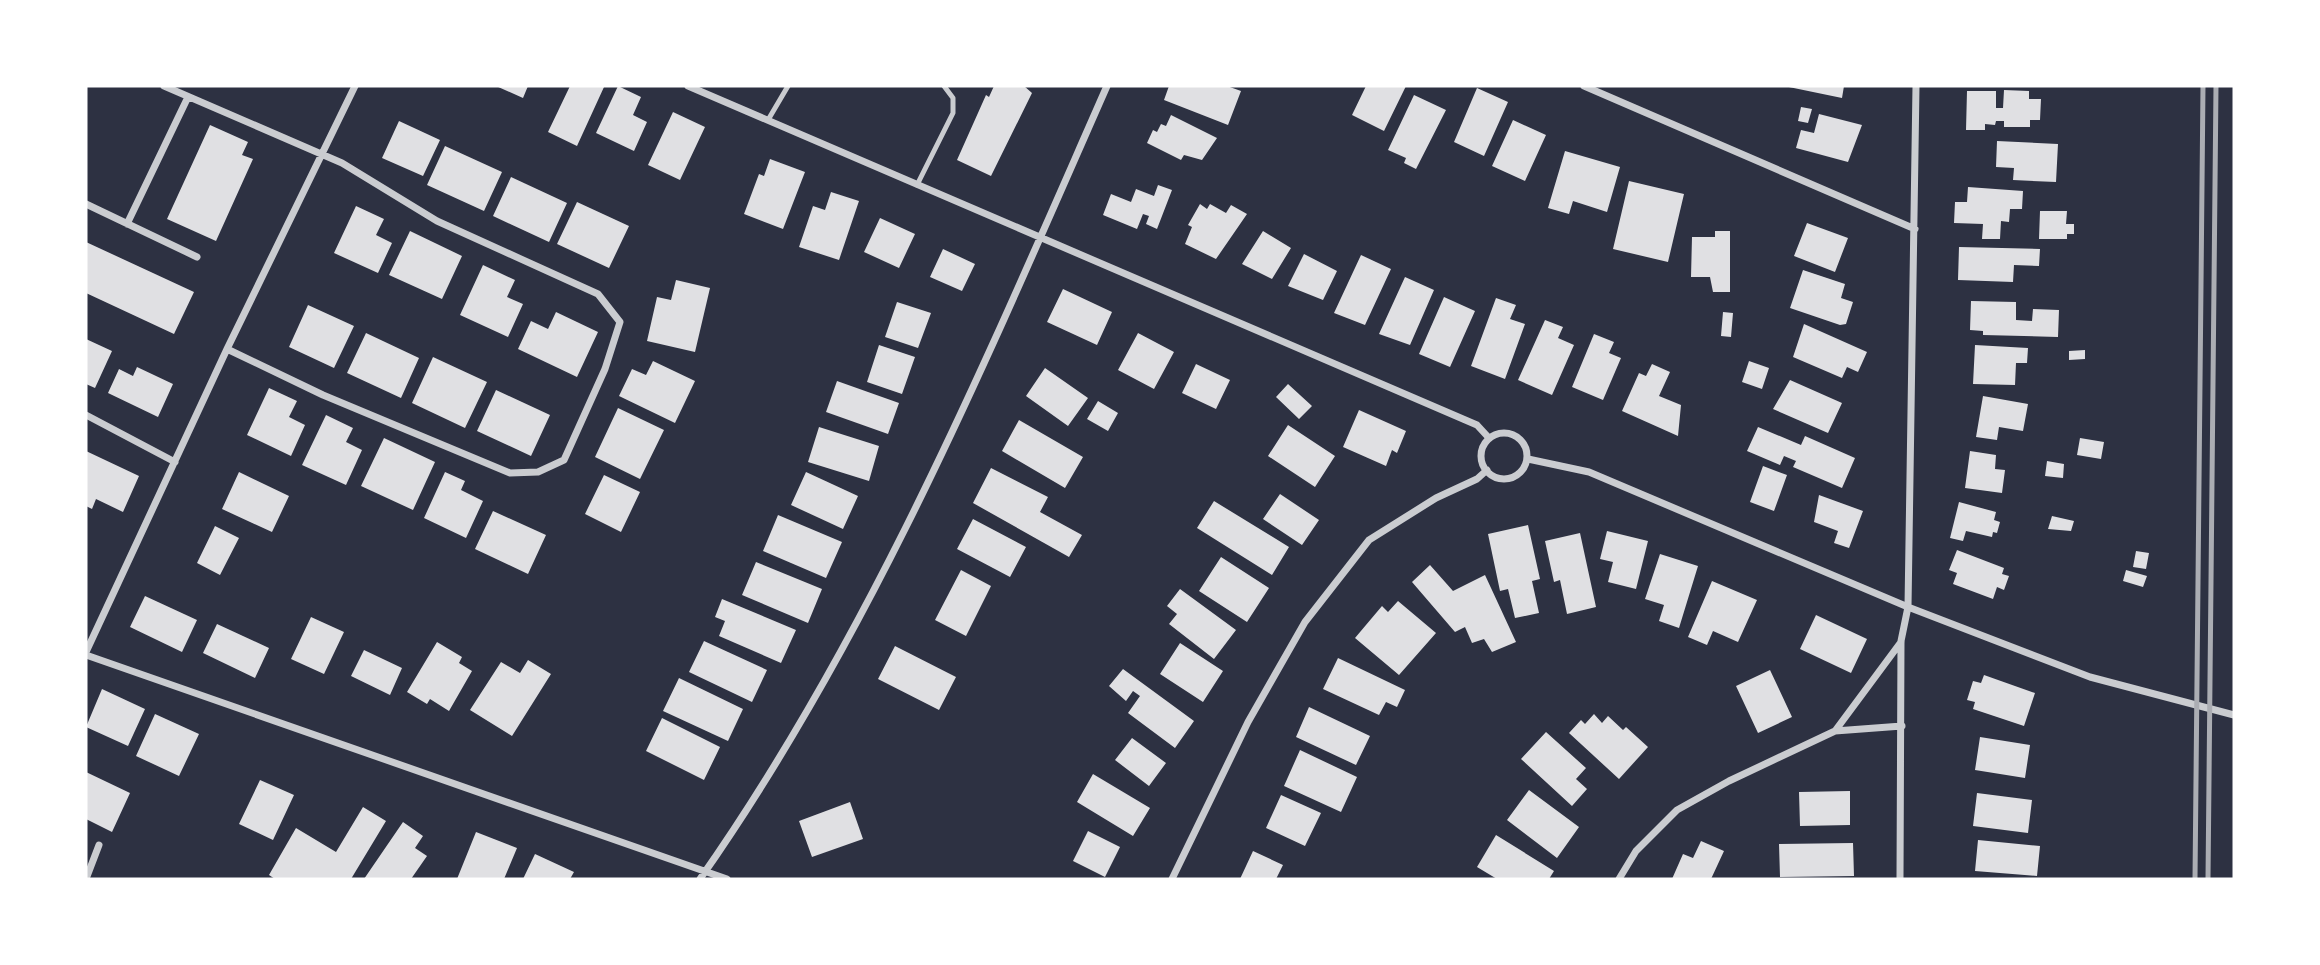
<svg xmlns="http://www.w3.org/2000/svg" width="2320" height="965" font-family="'Fira Sans',sans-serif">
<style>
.building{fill:#e0e0e3}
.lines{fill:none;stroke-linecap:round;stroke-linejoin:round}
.service{stroke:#caccd0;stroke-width:5}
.minor{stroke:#caccd0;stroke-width:7}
.rail{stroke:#abadb3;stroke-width:5}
</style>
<rect width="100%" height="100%" fill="#2d3142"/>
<path class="building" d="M496 86H528L523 98Z
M570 86 604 87 577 146 548 132Z
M618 86 641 97 633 115 647 122 634 151 596 133Z
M994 86H1024L1032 93 991 176 957 160 986 95 989 97Z
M1169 86H1227L1241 91 1228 125 1164 100Z
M1366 86H1406L1384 131 1352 115Z
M1784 86H1844L1842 98Z
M1477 88 1508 102 1484 156 1454 142Z
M2004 90 2029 91V99H2041L2040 120H2030V127H2004V121H1996L1995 125 1985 124V130H1966L1967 91H1996V108H2003Z
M1414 95 1446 110 1416 169 1404 163 1406 158 1388 150Z
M1801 107 1812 109 1808 123 1798 121Z
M673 112 705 127 680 180 648 165Z
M1819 114 1862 125 1848 162 1796 148 1801 130 1814 133Z
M1171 115 1217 138 1202 160 1184 155 1181 160 1147 143 1153 130 1157 132 1161 124 1166 126Z
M1513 120 1546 135 1525 181 1492 166Z
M399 121 440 140 423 176 382 158Z
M210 125 248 142 242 155 253 159 216 241 167 219Z
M1997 141 2058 144 2056 182 2013 180 2014 168 1996 167Z
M445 146 502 172 484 211 427 185Z
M1565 151 1620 167 1607 212 1573 201 1569 214 1548 208Z
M770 159 805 172 783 229 744 214 759 174 764 176Z
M511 177 567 203 549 242 493 216Z
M1629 181 1684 194 1668 262 1613 249Z
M1158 185 1172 190 1157 229 1146 224 1149 216 1143 214 1137 229 1103 215 1111 194 1131 202 1136 189 1154 196Z
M1968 187 2023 191 2022 209H2010L2009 222 2001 221 2000 239H1982L1983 224 1954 223 1955 202H1967Z
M831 192 859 201 839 260 799 247 813 206 825 210Z
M577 202 629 226 609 268 557 244Z
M1200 204 1207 209 1210 204 1226 213 1231 205 1247 214 1216 259 1185 244 1192 227 1188 225Z
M356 206 384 219 376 235 392 243 378 273 334 253Z
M2040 211H2067L2066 224H2074V234H2067V239H2039Z
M880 218 915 234 899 268 864 252Z
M1807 223 1848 238 1835 272 1794 256Z
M410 231 462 256 442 299 389 275Z
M1263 231 1291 248 1272 279 1242 264Z
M1715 231H1730V292H1713L1710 277H1691L1692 237H1715Z
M86 242 194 292 174 334 86 293Z
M1959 247 2040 249 2039 266 2014 265 2013 282 1958 280Z
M943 249 975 264 962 291 930 277Z
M1304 254 1337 271 1323 300 1288 286Z
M1361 255 1391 269 1365 325 1334 313Z
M483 265 515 280 507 297 523 304 508 337 460 315Z
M1803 270 1845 284 1841 298 1853 302 1846 324 1840 325 1790 308Z
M1405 277 1434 290 1410 345 1379 334Z
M676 280 710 288 695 352 647 341 657 297 671 300Z
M1063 289 1112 312 1097 345 1047 322Z
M1444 297 1475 311 1450 367 1419 354Z
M1496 298 1516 305 1510 319 1525 324 1505 379 1471 366Z
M1971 301 2016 302V320L2032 321 2033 309 2059 310 2058 337 1983 335V331L1970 330Z
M897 302 931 313 918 348 885 337Z
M308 305 354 326 334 368 289 347Z
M556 312 598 332 577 377 518 349 531 321 548 329Z
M1723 312 1733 313 1731 337 1721 336Z
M1545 320 1563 327 1558 338 1574 345 1552 395 1518 380Z
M1804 324 1867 352 1858 372 1847 367 1842 378 1793 357Z
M366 333 419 358 401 398 347 373Z
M1138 333 1174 352 1154 389 1118 370Z
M1594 334 1614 342 1609 353 1621 358 1603 400 1572 387Z
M86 339 112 351 95 388 86 384Z
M879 345 915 357 902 394 867 382Z
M1975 345 2028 348 2027 363H2016L2015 385 1973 384Z
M2085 350V359L2069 360V351Z
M433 357 487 382 465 428 412 403Z
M653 361 695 381 675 423 619 396 632 369 646 375Z
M1749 361 1769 368 1762 389 1742 382Z
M1196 364 1230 380 1216 409 1182 393Z
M1652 364 1670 372 1659 396 1681 405 1678 436 1622 411 1639 373 1646 376Z
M137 367 173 384 158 417 108 393 119 369 133 376Z
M1045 368 1088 398 1068 426 1026 396Z
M1790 380 1842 403 1828 433 1773 409Z
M837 381 899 403 888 434 826 412Z
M1288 384 1312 406 1299 419 1276 397Z
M269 388 297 401 289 417 305 425 291 456 247 435Z
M496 390 550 415 531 456 477 431Z
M1983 396 2028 404 2023 431 1999 427 1997 440 1976 437Z
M1098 401 1118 413 1108 431 1087 419Z
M618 408 664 430 640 479 595 457Z
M1359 410 1406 431 1397 453 1392 450 1386 466 1343 447Z
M326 415 353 428 346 442 362 450 346 485 302 465Z
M1019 420 1083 457 1065 488 1002 451Z
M1288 425 1335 456 1315 487 1268 456Z
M819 427 879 446 869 481 808 462Z
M1758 427 1801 445 1805 436 1855 458 1842 488 1793 467 1796 461 1784 456 1780 465 1747 451Z
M384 438 435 462 413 510 361 486Z
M2080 438 2104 442 2101 459 2077 455Z
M86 451 139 476 123 512 96 499 92 509 86 506Z
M1970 451 1996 455 1995 469 2005 470 2002 493 1965 488Z
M2047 461 2064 464 2063 478 2045 476Z
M1763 466 1787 475 1774 511 1750 502Z
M991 468 1048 497 1040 512 1082 535 1069 557 973 503Z
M239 472 289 496 272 532 222 509Z
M445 472 465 481 461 490 483 501 466 538 424 518Z
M806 472 858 496 843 529 791 505Z
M604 475 640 492 621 532 585 514Z
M1280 494 1319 520 1302 545 1263 519Z
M1819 495 1863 511 1849 548 1834 543 1838 531 1814 522Z
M1214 501 1289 547 1272 575 1197 528Z
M1959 502 1996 512 1994 520 2000 522 1997 533 1993 532 1992 537 1966 531 1963 541 1950 538Z
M493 511 546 535 528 574 475 549Z
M778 515 842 542 826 578 763 551Z
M2052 516 2074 521 2071 531 2048 529Z
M973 519 1026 547 1010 577 957 549Z
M1528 525 1540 579 1532 581 1539 613 1515 618 1508 589 1500 591 1488 534Z
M215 526 239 538 220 575 197 563Z
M1607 531 1648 541 1636 589 1608 582 1613 562 1600 559Z
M1580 533 1596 607 1567 614 1560 580 1554 582 1545 541Z
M1957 550 2004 568 2002 574 2009 576 2004 590 1997 587 1993 599 1953 584 1957 573 1949 570Z
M2136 551 2149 553 2146 569 2133 567Z
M1660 554 1698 566 1679 628 1659 621 1664 605 1645 599Z
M1221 557 1269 588 1247 622 1199 591Z
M756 562 822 589 808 623 742 595Z
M1430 565 1453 591 1485 575 1516 642 1492 652 1484 639 1472 643 1465 627 1455 632 1412 582Z
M961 570 991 586 966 636 935 620Z
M2126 570 2147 576 2143 587 2123 581Z
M1712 581 1757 600 1738 642 1713 631 1707 645 1688 637Z
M1180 589 1236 630 1214 659 1169 624 1177 614 1167 606Z
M145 596 197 620 182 652 130 627Z
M722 599 796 630 781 663 719 636 725 621 715 617Z
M1398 601 1436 633 1399 675 1355 638 1382 606 1388 612Z
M1816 615 1867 639 1851 673 1800 649Z
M311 617 344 632 324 674 291 659Z
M217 624 269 648 255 678 203 653Z
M704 641 767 670 752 702 689 672Z
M437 642 462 657 459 663 472 671 449 711 430 699 427 704 407 692Z
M1180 643 1223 671 1203 702 1160 674Z
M895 646 956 677 939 710 878 679Z
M364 650 402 668 390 695 351 676Z
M1338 658 1405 690 1397 707 1386 702 1379 715 1323 689Z
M528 660 551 674 512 736 470 710 501 662 520 673Z
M1123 669 1194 721 1175 748 1128 713 1140 696 1133 691 1126 701 1109 686Z
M1770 670 1792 717 1758 733 1736 686Z
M1984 675 2035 693 2024 726 1973 709 1975 702 1967 700 1973 681 1981 683Z
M679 678 743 709 728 741 663 711Z
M102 689 145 709 128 746 86 727Z
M1309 707 1370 736 1356 765 1296 737Z
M155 714 199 734 179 776 136 756Z
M1594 714 1602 723 1608 716 1623 730 1626 727 1648 747 1619 779 1569 733 1581 720 1585 724Z
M662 718 720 747 704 780 646 751Z
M1546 732 1586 768 1576 779 1587 789 1572 806 1521 759Z
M1980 737 2030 745 2025 778 1975 770Z
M1132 738 1166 763 1149 786 1115 760Z
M1300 750 1357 777 1341 812 1284 786Z
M86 772 130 793 112 832 86 819Z
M1093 774 1150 808 1133 836 1077 802Z
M260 780 294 795 273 840 239 824Z
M1529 790 1579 827 1557 858 1507 820Z
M1850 791V825L1800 826 1799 792Z
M1977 793 2032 800 2028 833 1973 826Z
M1281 795 1321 813 1305 846 1266 828Z
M850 802 863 839 812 857 799 821Z
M363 807 386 821 351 879H275L269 875 296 828 336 852Z
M403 822 423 836 415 848 427 856 411 879H364Z
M1088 831 1120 847 1105 877 1073 861Z
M476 832 517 848 504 879H457Z
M1496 835 1554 871 1549 879H1497L1477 867Z
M1978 840 2040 846 2037 876 1975 871Z
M1701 841 1724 851 1711 879H1672L1683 854 1693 858Z
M1853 843 1854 876 1780 877 1779 844Z
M1253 851 1283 865 1276 879H1240Z
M535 854 574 872 570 879H523Z"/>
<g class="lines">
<path class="service" d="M768 120 788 86
M917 185 953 113V98L944 86"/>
<path class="minor" d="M164 86 342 163 437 221 598 294 620 322 605 369 564 460 538 472 510 473 323 395 227 349
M688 86 1477 425 1489 438
M1584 86 1915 229
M86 204 197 257
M127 224 188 97
M86 415 175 462
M1481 456a23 23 0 1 1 46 0a23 23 0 1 1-46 0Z
M1528 459 1589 472 1908 607 2090 677 2234 715
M86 652 227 349 355 86
M86 655 727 879
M1835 731 1901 642
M86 879 99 845
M700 879C872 634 987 358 1107 86
M1172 879 1248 722 1305 622 1369 540 1436 498 1477 479 1487 470
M1619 879 1636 851 1677 810 1729 781 1835 731 1902 726
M1900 879 1901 641 1908 607 1916 86"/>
<path class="rail" d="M2195 879 2203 86
M2208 879 2216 86"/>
</g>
<rect width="2320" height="965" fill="none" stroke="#ffffff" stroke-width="175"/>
</svg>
